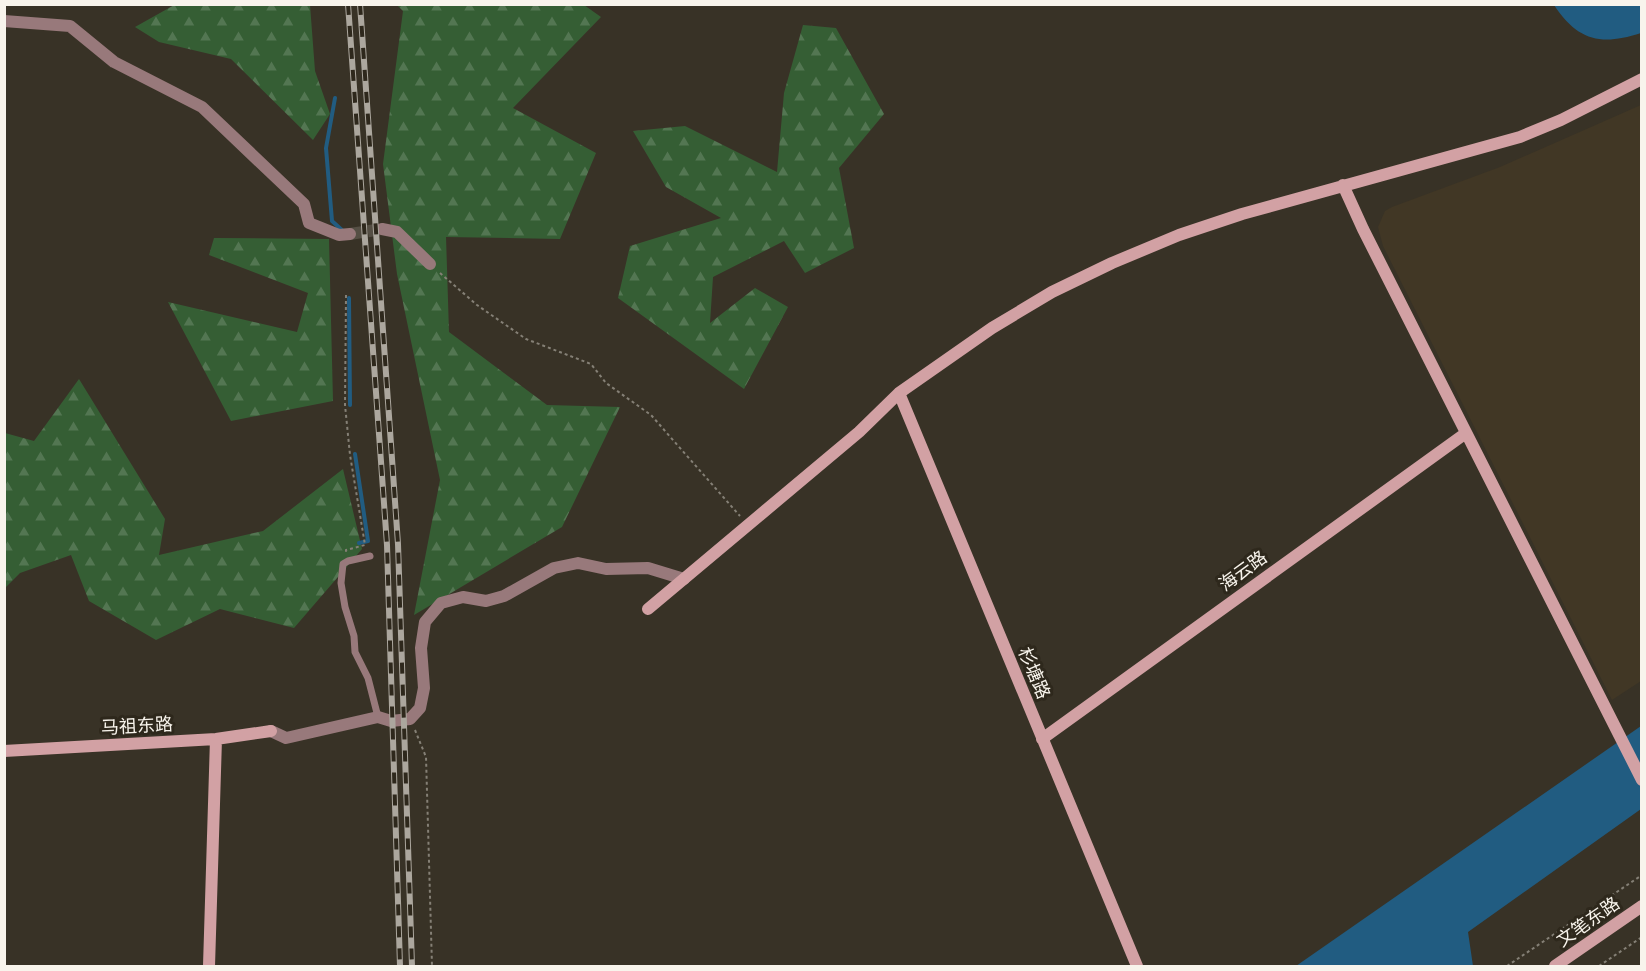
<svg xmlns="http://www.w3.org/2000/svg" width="1646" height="971" font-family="Overpass,'Noto Sans SC',sans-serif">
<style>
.built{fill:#413725}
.forest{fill:url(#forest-firs)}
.water{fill:#215c81}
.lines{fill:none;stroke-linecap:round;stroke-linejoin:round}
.stream{stroke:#215c81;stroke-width:4}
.street-tunnel{stroke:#554f44;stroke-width:12;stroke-dasharray:12 6;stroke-linecap:butt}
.path{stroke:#858076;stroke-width:2;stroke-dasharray:3 3;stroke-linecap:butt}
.lane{stroke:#98797b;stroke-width:7}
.street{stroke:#98797b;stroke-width:12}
.secondary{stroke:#d2a1a4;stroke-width:12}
.rail-casing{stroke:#aca79e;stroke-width:6}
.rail{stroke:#2e281c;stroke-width:4;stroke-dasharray:11;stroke-linecap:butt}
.labels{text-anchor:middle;stroke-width:6;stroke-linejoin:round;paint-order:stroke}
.street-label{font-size:18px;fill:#f8f4ec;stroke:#2e281c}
</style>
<defs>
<pattern id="forest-firs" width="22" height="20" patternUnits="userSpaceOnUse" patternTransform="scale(1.5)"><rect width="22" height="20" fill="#355e34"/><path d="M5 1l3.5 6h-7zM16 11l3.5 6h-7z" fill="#537652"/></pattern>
</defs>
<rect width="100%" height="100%" fill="#383226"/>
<path class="built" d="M1641 105V681L1612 700 1383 246 1378 227 1385 211 1392 207 1500 167Z"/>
<path class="forest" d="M176 4 310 5 315 71 330 114 313 140 231 59 159 42 135 27Z
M397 5H584L601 17 513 108 596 153 560 239 446 237 449 332 547 405 620 407 562 527 414 615 440 480 397 274 383 164 403 11Z
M803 25 836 28 884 114 839 168 854 248 805 273 784 241 713 277 710 323 755 288 788 307 744 389 618 298 630 246 721 218 666 187 633 131 685 126 777 172 784 93Z
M214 238 329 239 333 401 231 421 168 302 297 332 308 293 209 255Z
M79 379 165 519 159 555 263 531 343 469 362 549 294 628 220 609 156 640 89 601 71 555 20 573 5 588V433L34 441Z"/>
<path class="water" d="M1554 5H1641V33C1601 46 1578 41 1554 5Z
M1641 726V809L1468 932 1473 966H1296Z"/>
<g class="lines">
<path class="stream" d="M335 98 326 148 332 221 343 231
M349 298 350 405
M355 454 368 541 359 543"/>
<path class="street-tunnel" d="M350 234 382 229"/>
<path class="path" d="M440 273 477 305 526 339 591 364 606 383 651 415 740 516
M346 295 345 405 350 455 365 545 346 550V552
M415 730 426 757 432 966
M1507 966 1642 875
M1599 966 1642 937"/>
<path class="lane" d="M370 556 348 561 343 564 341 583 345 607 354 636 355 652 368 678 378 717"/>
<path class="street" d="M4 21 70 26 114 62 202 107 304 204 309 223 339 235 350 234
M382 229 397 232 430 264
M271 731 286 738 378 717 391 721 410 719 420 708 424 688 421 648 425 622 441 603 463 597 486 601 504 596 554 568 578 563 606 569 648 568 684 579"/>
<path class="secondary" d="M1343 185 1363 229 1642 780
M899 393 1137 966
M648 609 859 432 899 393 992 328 1052 292 1112 263 1179 235 1242 214 1520 137 1561 120 1642 79
M1042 739 1466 433
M4 751 216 739 271 731
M209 966 216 739
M1555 966 1642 906"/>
<defs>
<path id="rail" d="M348 4 387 545 400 966
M360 4 398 544 412 966"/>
</defs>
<use href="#rail" class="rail-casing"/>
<use href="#rail" class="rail"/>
</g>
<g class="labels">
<g class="street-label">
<text transform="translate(1243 571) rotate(-36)" y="6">海云路</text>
<text transform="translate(1034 673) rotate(67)" y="6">杉塘路</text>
<text transform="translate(137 726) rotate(-3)" y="6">马祖东路</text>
<text transform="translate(1588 922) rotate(-35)" y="6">文笔东路</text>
</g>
</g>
<rect width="1646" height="971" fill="none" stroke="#f8f4ec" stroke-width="12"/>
</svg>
